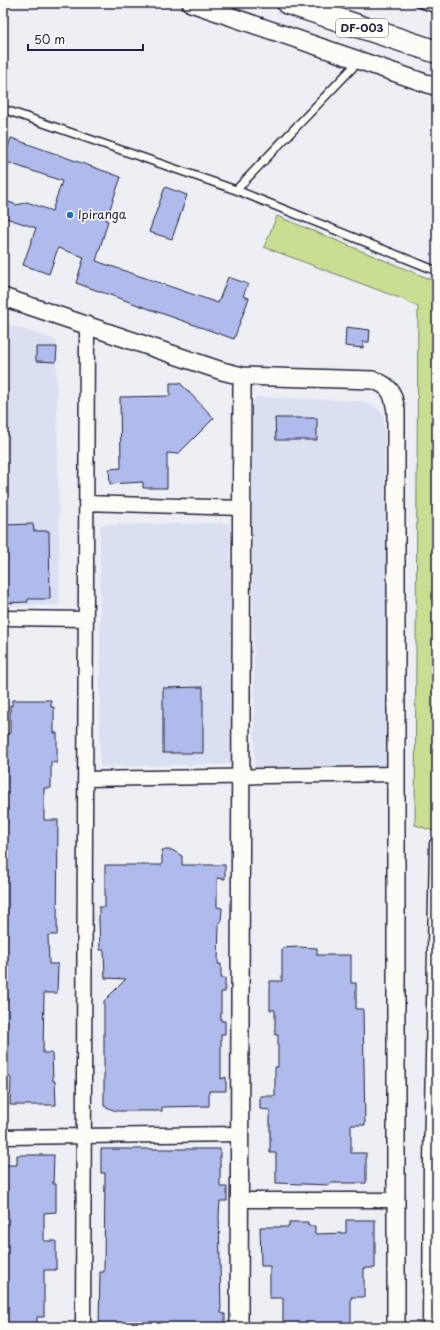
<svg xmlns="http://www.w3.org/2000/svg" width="440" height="1330" font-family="'Playpen Sans',sans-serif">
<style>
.built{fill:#dadff2}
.green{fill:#c8de93;stroke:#758067}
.building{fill:#afbbec;stroke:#22223b}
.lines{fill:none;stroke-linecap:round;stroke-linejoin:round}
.service-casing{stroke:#22223b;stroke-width:10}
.minor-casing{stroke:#22223b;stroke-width:17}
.tertiary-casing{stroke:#22223b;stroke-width:20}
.trunk-casing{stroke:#22223b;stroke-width:25}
.service{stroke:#fdfcf7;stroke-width:7}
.minor{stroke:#fdfcf7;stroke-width:14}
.tertiary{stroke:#fdfcf7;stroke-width:17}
.trunk{stroke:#fdfcf7;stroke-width:22}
.poi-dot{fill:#1f6fb2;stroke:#fdfcf7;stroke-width:1.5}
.labels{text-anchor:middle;stroke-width:3;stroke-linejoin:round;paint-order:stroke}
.shield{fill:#fdfcf7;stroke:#646373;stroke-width:1}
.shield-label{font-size:11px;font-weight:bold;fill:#22223b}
.poi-label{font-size:12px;fill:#22223b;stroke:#fdfcf7;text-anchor:start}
</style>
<rect width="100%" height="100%" fill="#edeff5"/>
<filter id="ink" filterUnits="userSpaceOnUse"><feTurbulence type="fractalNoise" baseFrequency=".025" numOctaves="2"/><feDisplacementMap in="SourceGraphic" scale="8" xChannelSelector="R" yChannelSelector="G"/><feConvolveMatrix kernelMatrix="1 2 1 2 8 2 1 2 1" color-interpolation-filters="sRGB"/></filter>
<g filter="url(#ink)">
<path class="built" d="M3 323 56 340 60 605 3 606Z
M256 397 363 401 375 407 384 415 389 768H255L251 406Z
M230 523 233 764 100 767V525Z"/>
<path class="green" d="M277 216 437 282V832L415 825 418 307 402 299 264 247Z"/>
<path class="building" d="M11 138 121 177 106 220 108 221 96 261 218 303 228 277 248 284 243 296 249 298 234 339 76 283 84 257 58 248 49 274 23 265 36 228 3 217V200L17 205 27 202 52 211 62 181 3 161Z
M165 187 187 195 172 239 149 232Z
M346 327 370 330 369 342H363V348L345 346Z
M36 347H57L56 362 36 361Z
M170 383H180L214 418 178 454 167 453V488H143V482L110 484 109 469 121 468 120 397 170 396Z
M275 418H317V440H276Z
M33 524 34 531H49L50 599H28V602L4 603 3 525Z
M203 687V753H163V688Z
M12 700H51V707H54V733H57V763L51 762V788H44V820H58L57 935H48L49 964H58L57 993H44L43 1053H52L53 1081H55L56 1105H10L11 1079 10 1077H3V733L10 734V705L12 706Z
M162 850H172L182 856V865H225V879L217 878V907L222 908 221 922H219L218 964H221V978H225V992H221V1021H225V1034H221V1079L226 1077V1091H209V1106L162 1107V1111H116L104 1106V1001L126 979 105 978 104 950H100L99 921V907H105V865H162Z
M298 947 317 948V955H351V983H356V1009H363L365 1125H351V1153H366V1183H329V1185L276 1183V1153H270V1110L260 1109V1096H275V1067H278V1035H275V1010H270V981H282V948Z
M101 1149H220V1187H227V1201H220L219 1215 221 1313 225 1314V1327H99L100 1272H104L105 1173H101Z
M17 1155H54L53 1184H56V1212L44 1213V1241H56V1270H44V1317H37V1327H3V1165H17Z
M346 1220H375V1268H364V1297H351V1327H283V1298H270V1266H261L260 1227H289V1222H308V1226H315V1234L346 1233Z"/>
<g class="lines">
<defs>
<path id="service" d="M418 3 437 9
M3 109 236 190 437 271
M236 190 359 61"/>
<path id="minor" d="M86 503 241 508
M3 618 86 619
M85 779 396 774
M3 1137 239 1134
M239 1200H396
M83 1327 87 326
M430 1327 431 1163 437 844"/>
<path id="tertiary" d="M191 3 437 87
M3 297 222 371 242 376 373 380C391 386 393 393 396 411V1327
M239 1327 242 376"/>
<path id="trunk" d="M288 3 437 52"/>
</defs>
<use href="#service" class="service-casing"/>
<use href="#minor" class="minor-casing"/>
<use href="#tertiary" class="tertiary-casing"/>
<use href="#trunk" class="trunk-casing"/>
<use href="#service" class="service"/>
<use href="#minor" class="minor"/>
<use href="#tertiary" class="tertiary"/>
<use href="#trunk" class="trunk"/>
</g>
</g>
<circle class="poi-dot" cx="70" cy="215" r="4"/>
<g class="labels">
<rect class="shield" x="336" y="19" width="52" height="18" rx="3"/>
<g class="shield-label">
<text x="362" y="32">DF-003</text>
</g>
<g class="poi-label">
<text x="78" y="219">Ipiranga</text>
</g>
</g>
<rect width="440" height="1330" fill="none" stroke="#fdfcf7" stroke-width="16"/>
<rect x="8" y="8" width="424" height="1314" fill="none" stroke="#22223b" stroke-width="1.5" filter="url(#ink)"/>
<path d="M28 44v6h115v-6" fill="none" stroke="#22223b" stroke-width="2"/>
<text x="34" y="44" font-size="12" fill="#22223b" stroke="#fdfcf7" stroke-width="3" paint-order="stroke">50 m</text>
</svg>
